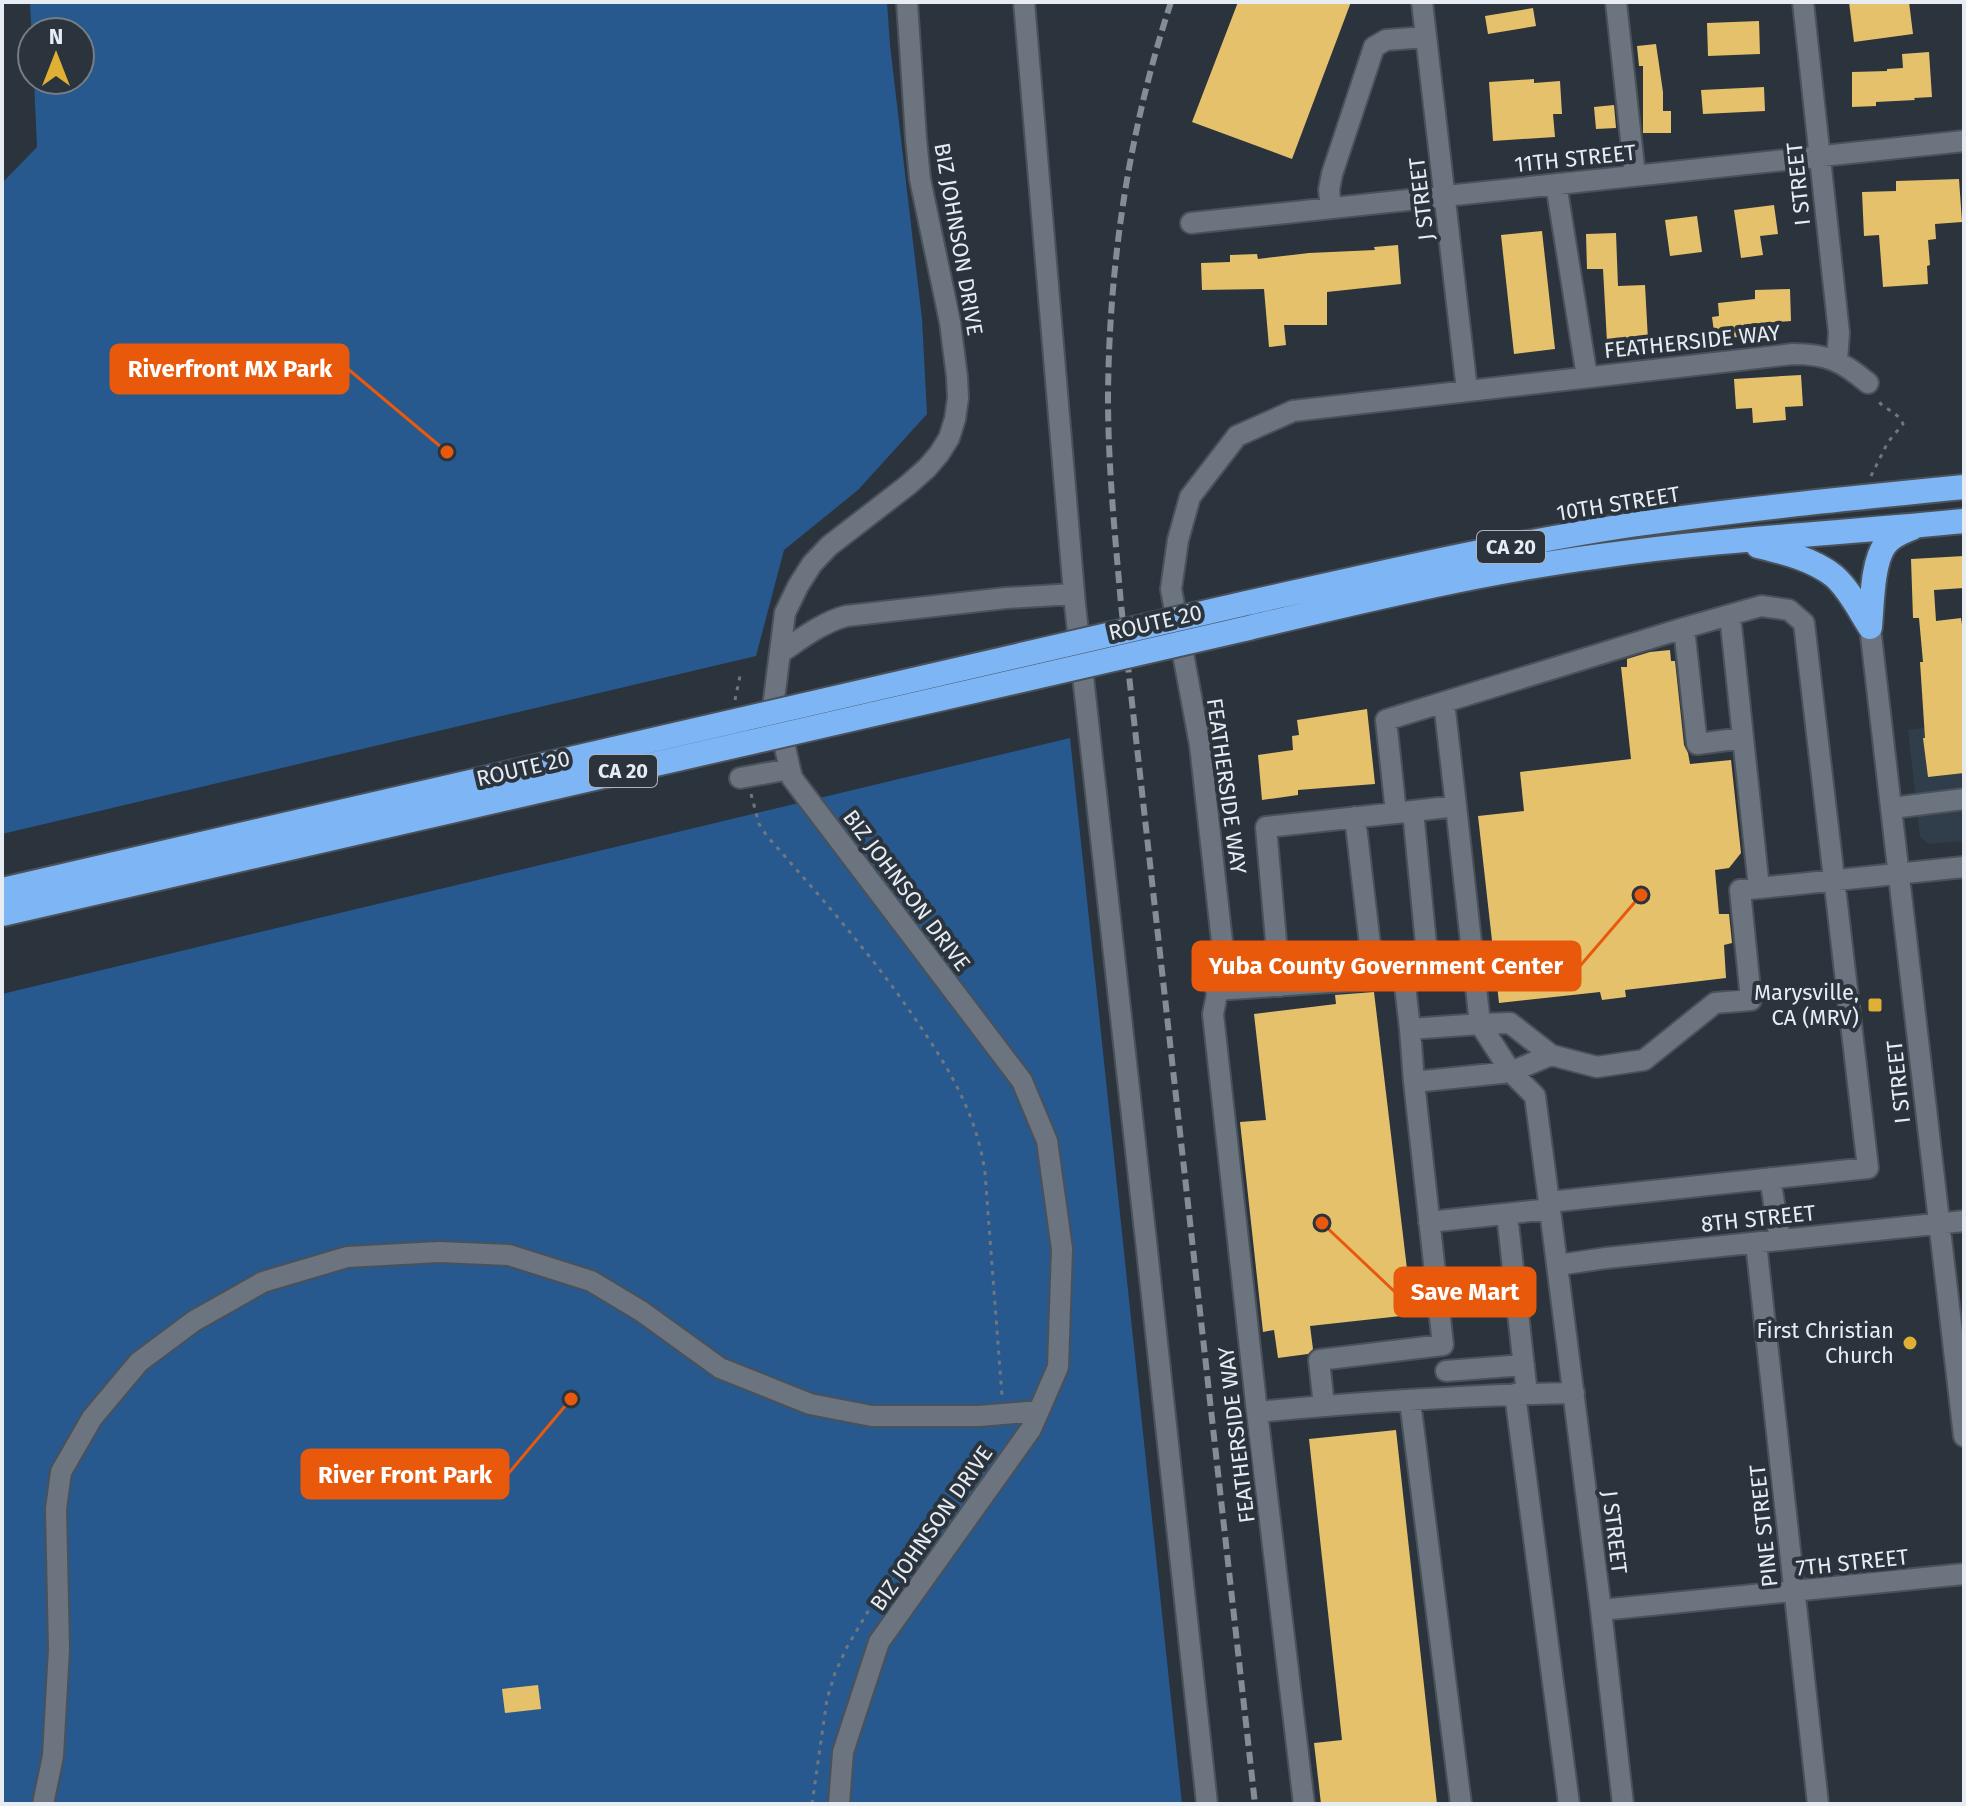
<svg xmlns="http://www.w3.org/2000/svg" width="1966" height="1806" font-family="'Fira Sans',sans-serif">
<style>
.built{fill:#303d4a}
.green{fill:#27598e}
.building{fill:#e5c16c}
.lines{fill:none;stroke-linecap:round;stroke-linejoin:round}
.minor-casing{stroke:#4a5159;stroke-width:24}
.highway-casing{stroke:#4a5159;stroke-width:28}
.path{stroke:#6f767e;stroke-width:3;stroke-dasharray:4 6;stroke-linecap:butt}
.minor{stroke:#6b747f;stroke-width:20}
.highway{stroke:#7eb5f5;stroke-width:24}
.rail{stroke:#858c93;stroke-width:6;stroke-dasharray:12 6;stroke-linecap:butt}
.highway-bridge-casing{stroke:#4a5159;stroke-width:28;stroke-linecap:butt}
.highway-bridge{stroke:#7eb5f5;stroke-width:24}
.poi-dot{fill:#dfb034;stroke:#2b333c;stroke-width:3}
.labels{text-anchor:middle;stroke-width:8;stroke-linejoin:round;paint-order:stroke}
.shield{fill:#2b333c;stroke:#aeb4bb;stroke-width:2}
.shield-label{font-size:20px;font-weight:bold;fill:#e6ecf2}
.street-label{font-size:22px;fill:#e6ecf2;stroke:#2b333c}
.poi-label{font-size:22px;fill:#e6ecf2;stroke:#2b333c;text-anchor:end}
.leader{fill:none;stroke:#e8590c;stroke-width:3}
.callout-dot{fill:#e8590c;stroke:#2b333c;stroke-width:3}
.callout{fill:#e8590c;stroke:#e8590c;stroke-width:3}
.callout-label{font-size:24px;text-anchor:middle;font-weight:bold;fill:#fff}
</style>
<rect width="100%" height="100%" fill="#2b333c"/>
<path class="built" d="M1964 723V841L1929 844 1920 837 1908 730Z"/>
<path class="green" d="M30 2H887L890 45 922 319 927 414 858 490 784 550 756 656 2 834V183L37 147 34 80H80V32H32V43Z
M1070 738 1182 1804H2V994Z"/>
<path class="building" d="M1238 2H1351L1292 159 1192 122Z
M1849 2H1909L1913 34 1854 42Z
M1533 8 1536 26 1488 34 1485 16Z
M1759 21 1760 54 1708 56 1707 23Z
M1656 44 1663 92V111H1671V133H1643V66H1639L1637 46Z
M1929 52 1932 97 1914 98 1915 100 1876 102V106L1852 107V72L1887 71V69L1903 68 1902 54Z
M1534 79V83L1560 81 1562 114H1553L1555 137 1493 141 1489 82Z
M1764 87 1765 111 1703 114 1701 90Z
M1614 105 1616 128 1596 129 1594 107Z
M1959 179 1962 222 1935 224 1936 239 1928 240 1930 265 1927 266 1928 284 1883 287 1879 235 1864 236 1862 192 1896 191V181Z
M1774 205 1778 234 1760 236 1763 255 1741 258 1734 210Z
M1697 216 1702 252 1670 256 1665 220Z
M1542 231 1555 349 1514 354 1501 235Z
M1616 233 1618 286 1645 285 1648 340 1607 342 1603 269H1587L1586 234Z
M1398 245 1401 284 1327 292V325H1284L1286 345 1269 347 1264 289 1202 290 1201 263 1230 262V255L1257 254 1258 259 1309 253 1375 250 1374 247Z
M1790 289 1791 321 1749 324 1751 336 1715 339 1712 317 1719 316 1718 303 1755 299V290Z
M1801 375 1803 406 1785 407 1786 420 1753 423 1752 408 1736 409 1734 379Z
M1964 556V588L1934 590 1936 621 1961 618 1964 637V773L1928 777 1923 738H1925L1920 662H1923L1919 618H1913L1911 559Z
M1670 650 1671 661H1675L1684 745 1688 753 1690 764 1731 760 1741 853 1729 868 1715 870 1719 914H1729L1732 943 1724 945 1726 978 1625 990 1626 997 1602 1000 1600 992 1499 1003 1478 816 1524 811 1520 772 1631 759 1621 667H1627V659L1650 652Z
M1367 709 1375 784 1298 790V795L1262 800 1258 755 1293 750 1292 736 1299 735 1297 720Z
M1374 992 1407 1269 1395 1271 1401 1316 1310 1326 1313 1349 1308 1354 1278 1358 1274 1330 1263 1332 1240 1122 1266 1120 1254 1014 1336 1004 1335 995Z
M1396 1430 1437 1804H1321L1314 1743 1342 1740 1309 1439Z
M538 1685 541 1709 505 1713 502 1689Z"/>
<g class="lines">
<defs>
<path id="minor" d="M1024 2 1075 605 1147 1250 1207 1804
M1422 2 1467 390
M1616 2 1635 176
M1803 2 1839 333 1837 361
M1556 184 1587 377
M1331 208 1329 190 1332 174 1374 47 1386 40 1426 37
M1191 223 1964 141
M1730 615 1759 888
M1870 627 1964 1436
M1684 628 1697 744 1743 738
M780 653C801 639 821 623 846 616L1006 598 1074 594
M1444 702 1456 806
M740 778 790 769
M1892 808 1964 799
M1355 817 1374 979
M1404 977 1429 975 1413 811
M1280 986 1266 827 1396 813
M1216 990 1404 977 1410 1029 1480 1024 1456 806 1396 813 1386 720 1684 628 1761 606 1789 610 1804 623 1868 1168 1549 1202 1535 1096 1511 1072 1414 1082 1410 1029
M1510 1023 1551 1055 1511 1072 1480 1024Z
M1551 1055 1597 1067 1644 1060 1715 1003 1751 1000 1740 890 1964 867
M1770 1178 1780 1240
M1549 1202 1601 1610 1623 1804
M1507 1214 1527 1394
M1429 1222 1550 1209
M1756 1243 1818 1804
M1558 1265 1606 1258 1964 1221
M1446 1371 1524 1365
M1515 1394 1569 1804
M1410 1401 1461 1804
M1324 1406 1319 1360 1443 1345 1414 1082
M1257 1412C1362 1402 1468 1395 1574 1393
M1601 1610 1964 1574
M43 1804 53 1756 59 1649 56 1509 61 1472 92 1418 139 1362 194 1321 263 1282 347 1257 439 1252 509 1255 591 1281 641 1311 720 1368 810 1404 872 1416H979L1039 1411
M839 1804 843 1752 879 1642 1031 1429 1058 1367 1062 1249 1047 1141 1022 1081 792 778 774 699 785 613 798 586 812 564 829 546 908 485 927 468 939 454 949 438 955 419 958 398 957 377 950 322 920 179 916 138 907 2
M1304 1804 1257 1412 1213 1014 1224 959 1200 745 1171 589 1178 540 1190 497 1237 436 1293 411 1793 354C1827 354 1842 361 1868 383"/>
<path id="highway" d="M1758 546C1783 552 1813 559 1834 576 1849 589 1859 610 1870 627
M1238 605C1368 576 1499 545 1631 525 1742 509 1853 498 1964 487
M1870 627C1872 606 1872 562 1885 545 1891 536 1902 532 1912 528
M1244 629C1362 601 1480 572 1601 556 1721 539 1843 533 1964 521"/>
</defs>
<use href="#minor" class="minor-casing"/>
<use href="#highway" class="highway-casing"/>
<path class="path" d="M1871 476 1888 442 1903 424C1898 411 1883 410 1876 398
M735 700 740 676
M751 794 759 824 767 836C820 896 873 956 918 1023 950 1070 977 1115 985 1173L1002 1396
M812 1804 827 1699 835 1673 847 1647 876 1598 934 1528"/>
<use href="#minor" class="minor"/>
<use href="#highway" class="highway"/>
<path class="rail" d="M1171 2C1129 130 1109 263 1108 397 1108 466 1115 535 1121 604L1255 1804"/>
<defs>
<path id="highway-bridge" d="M2 890 1238 605
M2 914 1244 629"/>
</defs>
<use href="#highway-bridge" class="highway-bridge-casing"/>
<use href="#highway-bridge" class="highway-bridge"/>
</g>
<g class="poi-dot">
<rect x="1867" y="997" width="16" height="16" rx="4"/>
<circle cx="1910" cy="1343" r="8"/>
</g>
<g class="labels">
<g class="shield">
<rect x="1477" y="531" width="68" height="32" rx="6"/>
<rect x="589" y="755" width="68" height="32" rx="6"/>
</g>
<g class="shield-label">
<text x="1511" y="554">CA 20</text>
<text x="623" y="778">CA 20</text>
</g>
<g class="street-label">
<text transform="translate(1575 158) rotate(-6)" y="8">11TH STREET</text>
<text transform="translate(1798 184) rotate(-96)" y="8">I STREET</text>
<text transform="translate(1421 199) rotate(-97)" y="8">J STREET</text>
<text transform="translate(959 239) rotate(80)" y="8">BIZ JOHNSON DRIVE</text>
<text transform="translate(1692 341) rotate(-6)" y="8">FEATHERSIDE WAY</text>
<text transform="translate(1618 503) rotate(-9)" y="8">10TH STREET</text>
<text transform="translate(1155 622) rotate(-13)" y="8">ROUTE 20</text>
<text transform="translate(523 768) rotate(-13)" y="8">ROUTE 20</text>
<text transform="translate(1227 786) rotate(82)" y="8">FEATHERSIDE WAY</text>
<text transform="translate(907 890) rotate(53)" y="8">BIZ JOHNSON DRIVE</text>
<text transform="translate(1898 1082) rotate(-96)" y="8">I STREET</text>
<text transform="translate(1758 1218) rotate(-6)" y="8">8TH STREET</text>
<text transform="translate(1236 1435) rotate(-97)" y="8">FEATHERSIDE WAY</text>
<text transform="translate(1763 1526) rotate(-96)" y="8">PINE STREET</text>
<text transform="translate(931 1528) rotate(-55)" y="8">BIZ JOHNSON DRIVE</text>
<text transform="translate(1615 1532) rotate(83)" y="8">J STREET</text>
<text transform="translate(1852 1562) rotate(-6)" y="8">7TH STREET</text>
</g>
<g class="poi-label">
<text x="1859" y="1000">Marysville,<tspan x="1859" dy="25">CA (MRV)</tspan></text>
<text x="1894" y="1338">First Christian<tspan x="1894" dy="25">Church</tspan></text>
</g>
</g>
<path class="leader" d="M447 452L348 369M1641 895L1580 966M1322 1223L1395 1292M571 1399L508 1474"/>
<g class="callout-dot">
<circle cx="447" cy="452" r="8"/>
<circle cx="1641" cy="895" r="8"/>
<circle cx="1322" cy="1223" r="8"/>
<circle cx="571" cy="1399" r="8"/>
</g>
<g class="callout">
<rect x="111" y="345" width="237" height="48" rx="8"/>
<rect x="1193" y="942" width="387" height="48" rx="8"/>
<rect x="1395" y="1268" width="140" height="48" rx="8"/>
<rect x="302" y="1450" width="206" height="48" rx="8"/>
</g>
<g class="callout-label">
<text x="230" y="377">Riverfront MX Park</text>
<text x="1386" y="974">Yuba County Government Center</text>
<text x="1465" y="1300">Save Mart</text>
<text x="405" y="1483">River Front Park</text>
</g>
<rect width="1966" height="1806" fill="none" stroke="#e6ecf2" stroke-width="8"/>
<g transform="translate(56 56)"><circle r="38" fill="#2b333c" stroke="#767d85" stroke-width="2"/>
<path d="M0-6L14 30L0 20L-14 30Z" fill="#dfb034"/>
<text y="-12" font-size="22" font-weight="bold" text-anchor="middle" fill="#e6ecf2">N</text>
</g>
</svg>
